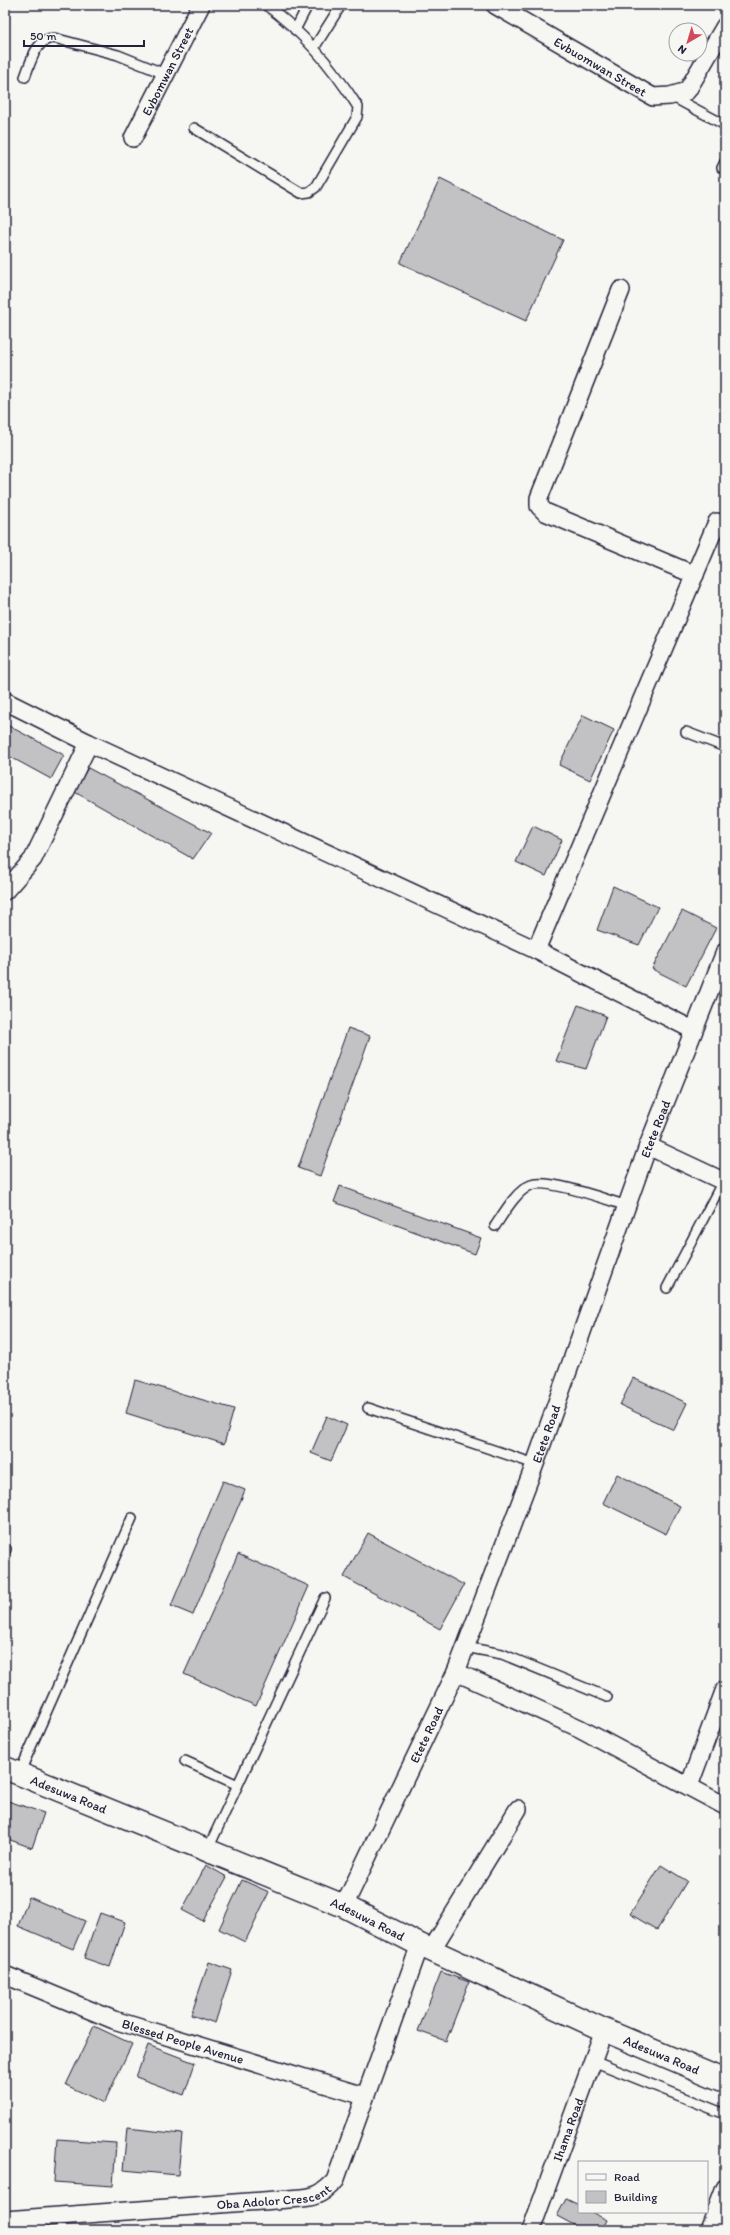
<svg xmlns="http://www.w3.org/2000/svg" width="730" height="2235" font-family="Itim,sans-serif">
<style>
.building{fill:#c2c2c4;stroke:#22223b}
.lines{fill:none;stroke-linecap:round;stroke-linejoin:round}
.lane-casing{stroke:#22223b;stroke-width:12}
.street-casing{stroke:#22223b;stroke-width:20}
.secondary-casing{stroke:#22223b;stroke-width:25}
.lane{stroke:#f6f6f2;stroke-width:9}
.street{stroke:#f6f6f2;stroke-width:17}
.secondary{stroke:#f6f6f2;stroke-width:22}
.labels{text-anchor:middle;stroke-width:3;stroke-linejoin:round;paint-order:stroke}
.street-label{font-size:13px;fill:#22223b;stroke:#f6f6f2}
</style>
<rect width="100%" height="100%" fill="#f6f6f2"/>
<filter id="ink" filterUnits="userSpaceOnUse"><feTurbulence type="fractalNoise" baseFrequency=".025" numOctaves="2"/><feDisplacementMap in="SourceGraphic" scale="8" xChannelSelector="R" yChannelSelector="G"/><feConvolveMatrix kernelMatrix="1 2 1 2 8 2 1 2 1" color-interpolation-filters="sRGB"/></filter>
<g filter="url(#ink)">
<path class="building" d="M440 179 563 240 526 321 400 263Z
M583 715 614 730 590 780 559 765Z
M5 724 64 755 51 779 5 754Z
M88 768 211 833 193 859 73 791Z
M533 826 562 840 546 876 516 862Z
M613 886 658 907 639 945 597 930Z
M682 911 716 928 686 986 652 969Z
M578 1005 606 1016 586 1069 556 1061Z
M348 1028 370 1036 320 1176 298 1168Z
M340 1186 481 1238 475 1254 334 1202Z
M633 1378 687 1403 674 1430 620 1405Z
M135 1380 234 1409 224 1444 126 1413Z
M327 1416 347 1425 331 1461 311 1453Z
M617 1474 680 1506 666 1534 603 1503Z
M223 1481 245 1490 193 1615 171 1606Z
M368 1533 464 1585 440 1629 344 1577Z
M238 1554 309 1586 256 1706 184 1674Z
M5 1800 44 1813 32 1848 5 1838Z
M206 1865 227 1877 203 1921 182 1910Z
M661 1865 687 1881 657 1930 630 1914Z
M242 1880 269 1892 245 1942 219 1929Z
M29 1897 85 1921 73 1949 18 1926Z
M100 1913 125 1922 110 1967 84 1958Z
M209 1962 232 1970 215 2023 191 2015Z
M441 1972 469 1982 446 2041 418 2031Z
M94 2026 132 2044 104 2103 66 2085Z
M148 2045 195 2063 184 2095 136 2077Z
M127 2128 182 2134 178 2175 123 2170Z
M57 2139 116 2143 113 2186 54 2182Z
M566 2199 579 2205V2212H591L607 2220 602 2230H583L557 2216Z"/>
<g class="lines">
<defs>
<path id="lane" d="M295 30 308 5
M314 48 341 5
M25 77C31 62 36 38 54 38L118 55 165 74
M671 96 725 125
M194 128 301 193 309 192 316 187 357 117 358 107C334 69 303 32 266 5
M722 168 725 162
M686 732 725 747
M495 1226C504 1213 516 1191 531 1185 548 1178 608 1200 627 1206
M667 1288 723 1181
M368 1408 535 1464
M5 1551 6 1549
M465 1647 502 1654 607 1697
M185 1761 238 1785
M19 1774 132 1518
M207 1851 325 1598
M593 2061 725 2114"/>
<g id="street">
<path id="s1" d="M495 5 653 97 670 96 687 91 725 26"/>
<path id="s2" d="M133 138 201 5"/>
<path d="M621 290 539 498V506L545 512 695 575"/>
<path d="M5 701 89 743 536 950 693 1030"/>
<path d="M5 891 33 859 89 743"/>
<path d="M536 950 717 522"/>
<path d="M648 1146 725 1182"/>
<path d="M456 1672 579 1728 725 1806"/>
<path d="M689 1786 725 1689"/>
<path id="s3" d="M344 1906 456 1672 535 1464 648 1146 725 952"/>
<path d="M432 1949 518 1809"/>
<path id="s4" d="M5 1975 114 2020 364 2096"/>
<path id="s5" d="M5 2220 302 2198C317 2197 324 2192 335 2181L420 1945"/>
<path id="s6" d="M531 2230 604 2030"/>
<path d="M709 2230 725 2188"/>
</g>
<g id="secondary">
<path id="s7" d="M5 1768 344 1906 420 1945 604 2030 725 2081"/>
</g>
</defs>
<use href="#lane" class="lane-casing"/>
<use href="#street" class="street-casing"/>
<use href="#secondary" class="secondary-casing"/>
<use href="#lane" class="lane"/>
<use href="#street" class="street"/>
<use href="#secondary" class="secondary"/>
</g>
</g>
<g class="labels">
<g class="street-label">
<text dy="5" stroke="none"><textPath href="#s1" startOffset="122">Evbuomwan Street</textPath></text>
<text dy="5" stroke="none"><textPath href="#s2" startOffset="75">Evbomwan Street</textPath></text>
<text dy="5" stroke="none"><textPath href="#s3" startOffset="838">Etete Road</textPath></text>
<text dy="5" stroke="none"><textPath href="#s3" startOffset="514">Etete Road</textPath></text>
<text dy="5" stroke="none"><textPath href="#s3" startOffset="190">Etete Road</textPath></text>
<text dy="5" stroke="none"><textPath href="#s7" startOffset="69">Adesuwa Road</textPath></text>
<text dy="5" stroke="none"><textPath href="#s7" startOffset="393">Adesuwa Road</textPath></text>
<text dy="5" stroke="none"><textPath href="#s4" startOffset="190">Blessed People Avenue</textPath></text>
<text dy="5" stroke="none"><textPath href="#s7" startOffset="717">Adesuwa Road</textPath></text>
<text dy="5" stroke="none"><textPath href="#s6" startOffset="107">Ihama Road</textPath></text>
<text dy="5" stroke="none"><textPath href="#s5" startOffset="270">Oba Adolor Crescent</textPath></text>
</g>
</g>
<rect width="730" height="2235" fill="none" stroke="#f6f6f2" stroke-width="20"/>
<rect x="10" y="10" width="710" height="2215" fill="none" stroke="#22223b" stroke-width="1.5" filter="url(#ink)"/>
<rect x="578" y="2161" width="130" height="52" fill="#f6f6f2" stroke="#a1a1a9"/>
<rect x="586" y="2174" width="20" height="6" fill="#f6f6f2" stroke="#a1a1a9"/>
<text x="614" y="2181" font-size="12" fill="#22223b">Road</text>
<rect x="586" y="2191" width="20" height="12" fill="#c2c2c4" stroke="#a1a1a9"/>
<text x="614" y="2201" font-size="12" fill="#22223b">Building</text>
<g transform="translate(688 42) rotate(218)"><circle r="19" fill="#f6f6f2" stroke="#a1a1a9"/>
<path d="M0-3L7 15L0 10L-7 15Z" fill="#d1495b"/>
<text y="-6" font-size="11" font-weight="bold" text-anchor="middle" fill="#22223b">N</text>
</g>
<path d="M24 40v6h120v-6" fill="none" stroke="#22223b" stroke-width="2"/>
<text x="30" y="40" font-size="12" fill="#22223b" stroke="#f6f6f2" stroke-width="3" paint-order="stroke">50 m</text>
</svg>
